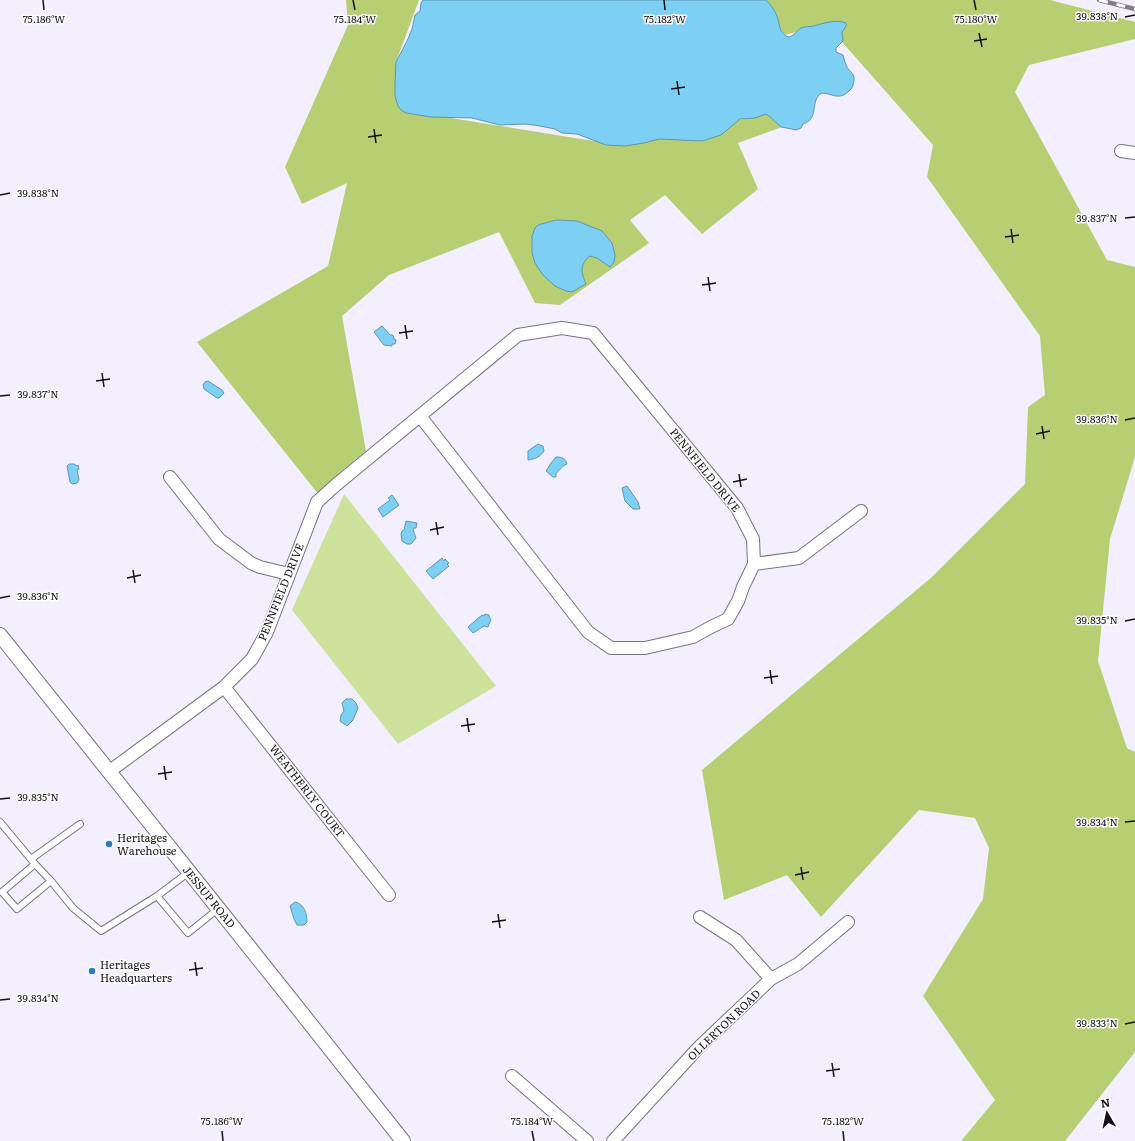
<svg xmlns="http://www.w3.org/2000/svg" width="1135" height="1141" font-family="Literata,serif">
<style>
.green{fill:#cee19a}
.forest{fill:#b8ce73}
.water{fill:#7ecff4;stroke:#5e96b1}
.lines{fill:none;stroke-linecap:round;stroke-linejoin:round}
.service-casing{stroke:#767380;stroke-width:8}
.minor-casing{stroke:#767380;stroke-width:14}
.tertiary-casing{stroke:#767380;stroke-width:16}
.service{stroke:#fff;stroke-width:6}
.minor{stroke:#fff;stroke-width:12}
.tertiary{stroke:#fff;stroke-width:14}
.rail-casing{stroke:#827f89;stroke-width:4.5}
.rail{stroke:#fff;stroke-width:3;stroke-dasharray:9;stroke-linecap:butt}
.ticks{fill:none;stroke:#131116;stroke-width:1.5}
.poi-dot{fill:#247ecb;stroke:#fff;stroke-width:1.5}
.labels{text-anchor:middle;stroke-width:3;stroke-linejoin:round;paint-order:stroke}
.street-label{font-size:11px;fill:#131116;stroke:#fff}
.poi-label{font-size:11px;fill:#131116;stroke:#fff;text-anchor:start}
.ticks-label{font-size:10px;text-anchor:middle;fill:#131116;stroke:#fff;stroke-width:3;stroke-linejoin:round;paint-order:stroke}
</style>
<rect width="100%" height="100%" fill="#f3effe"/>
<path class="green" d="M344 494 496 686 398 744 292 610Z"/>
<path class="forest" d="M346 0H419L396 62 401 110 625 146 766 114 782 127 738 143 758 189 702 234 665 195 630 220 649 243 560 305 535 303 499 232 389 275 342 316 366 451 340 472 319 495 197 342 328 266 347 183 302 204 285 167 348 25Z
M763 0H1050L1135 22V39L1029 65 1015 92 1107 260 1135 267V457L1110 539 1098 661 1127 748 1135 752V1052L1065 1141H961L995 1100 923 996 983 899 989 848 975 818 919 810 821 917 787 875 724 900 702 770 932 577 1025 484 1028 407 1045 395 1040 336 927 177 933 145 842 42 841 21 784 35Z"/>
<path class="water" d="M423 0H766C770 4 774 9 776 14 781 24 777 31 788 37 795 36 796 31 801 28 805 26 810 27 814 26 824 23 836 19 846 23V26L842 32 843 41 836 48V52L843 55C844 59 845 63 847 67 849 71 855 74 854 80 854 84 852 89 849 91 837 104 825 87 818 96 811 107 818 119 803 124L801 128 796 130 792 129 781 127 769 116 766 114 755 118 740 119 721 135 702 141 659 139 644 143 625 146 606 145 577 134 562 133 555 129 540 126 526 124 500 125 472 118 431 117 406 113 401 110 398 106 395 96V84L396 62 408 39 412 29 415 15 420 11 421 3Z
M556 220 577 221 602 231 612 243 615 255 614 262 610 267 597 258 590 256C579 265 581 272 586 284L572 292 566 291 555 286 543 275 535 263 532 253V236L535 228 538 225Z
M382 326 390 335H393L394 339 396 340 395 344H392V346L384 345 374 332Z
M208 381 222 390 224 393 219 398H217L204 389 203 385 205 382Z
M538 444 543 446 544 451C540 457 535 459 528 460V451Z
M556 457C562 457 565 458 567 464 560 467 561 470 556 473V477H553L546 471 551 463Z
M69 464H74L77 466 78 465 79 469 77 470 79 480 77 483 72 484 70 482 67 466Z
M627 486 638 502 640 509H633L625 501 622 488Z
M392 495 399 505 383 517 378 509 390 500 388 498Z
M406 521 417 523 416 528H414L413 530 416 538 411 544H407L402 541 401 534 402 531 404 530Z
M442 558 444 561 445 559 449 563 447 564 449 566 433 579 426 571Z
M485 614 489 615V617L491 619 488 627 484 626 473 633 468 627 482 615 484 616Z
M346 699H352L356 703 358 708 353 720 347 726 340 721 341 715 344 711 342 703Z
M295 902C304 904 307 913 307 922L304 925H297L294 919 290 906Z"/>
<g class="lines">
<defs>
<path id="service" d="M0 822 35 864 2 892 17 909 51 881 73 908 101 931 157 896 188 933 218 909
M31 859 80 824
M35 864 51 881
M157 896 189 872"/>
<path id="minor" d="M1121 151 1135 153
M170 477 219 539 251 563 260 567 289 574
M754 564 799 558 861 511
M224 687 389 895
M110 771 224 687 252 659 267 632 317 502 337 484 518 335 562 328 593 333 737 508 753 539 754 564 743 587 738 601 728 619 711 627 693 637 645 648H611L588 632 420 416
M700 917 736 940 771 979
M512 1076 587 1141
M613 1141 700 1046 771 979 798 964 848 922"/>
<path id="tertiary" d="M0 635 289 997 403 1141"/>
</defs>
<use href="#service" class="service-casing"/>
<use href="#minor" class="minor-casing"/>
<use href="#tertiary" class="tertiary-casing"/>
<use href="#service" class="service"/>
<use href="#minor" class="minor"/>
<use href="#tertiary" class="tertiary"/>
<defs>
<path id="rail" d="M1099 0 1135 9"/>
</defs>
<use href="#rail" class="rail-casing"/>
<use href="#rail" class="rail"/>
</g>
<path class="ticks" d="M43 0 44 10M353 0 355 10M664 0 665 10M974 0 976 10M1125 17 1135 15M979 33 982 47M974 41 987 39M677 81 679 95M671 89 685 87M374 129 376 143M368 137 382 135M0 195 10 193M1125 218 1135 217M1011 229 1013 243M1005 237 1019 235M708 277 710 291M702 285 716 283M405 325 407 339M399 333 413 331M102 373 104 387M96 381 110 379M0 396 10 395M1125 420 1135 418M1042 426 1044 439M1036 434 1050 431M739 474 741 487M733 482 747 479M436 522 438 535M430 530 444 527M133 570 135 583M127 578 141 575M0 598 10 596M1125 621 1135 619M770 670 772 684M764 678 778 676M467 718 469 732M461 726 475 724M164 766 166 780M158 774 172 772M0 799 10 798M1125 822 1135 821M801 867 803 880M795 875 809 872M498 914 500 928M492 922 506 920M195 962 197 976M189 970 203 968M0 1000 10 999M1125 1024 1135 1022M832 1063 834 1077M826 1071 840 1069M222 1131 223 1141M532 1131 534 1141M843 1131 844 1141"/>
<g class="poi-dot">
<circle cx="109" cy="844" r="4"/>
<circle cx="92" cy="971" r="4"/>
</g>
<g class="labels">
<g class="street-label">
<text transform="translate(705 470) rotate(51)" y="4">PENNFIELD DRIVE</text>
<text transform="translate(281 592) rotate(-68)" y="4">PENNFIELD DRIVE</text>
<text transform="translate(307 791) rotate(52)" y="4">WEATHERLY COURT</text>
<text transform="translate(209 897) rotate(51)" y="4">JESSUP ROAD</text>
<text transform="translate(724 1025) rotate(-44)" y="4">OLLERTON ROAD</text>
</g>
<g class="poi-label">
<text x="117" y="842">Heritages<tspan x="117" dy="13">Warehouse</tspan></text>
<text x="100" y="969">Heritages<tspan x="100" dy="13">Headquarters</tspan></text>
</g>
</g>
<g class="ticks-label">
<text x="1097" y="20">39.838°N</text>
<text x="976" y="23">75.180°W</text>
<text x="44" y="23">75.186°W</text>
<text x="355" y="23">75.184°W</text>
<text x="665" y="23">75.182°W</text>
<text x="38" y="197">39.838°N</text>
<text x="1097" y="222">39.837°N</text>
<text x="38" y="398">39.837°N</text>
<text x="1097" y="423">39.836°N</text>
<text x="38" y="600">39.836°N</text>
<text x="1097" y="624">39.835°N</text>
<text x="38" y="801">39.835°N</text>
<text x="1097" y="826">39.834°N</text>
<text x="38" y="1002">39.834°N</text>
<text x="1097" y="1027">39.833°N</text>
<text x="222" y="1125">75.186°W</text>
<text x="532" y="1125">75.184°W</text>
<text x="843" y="1125">75.182°W</text>
</g>
<g transform="translate(1107 1113) rotate(351)" stroke="#ffffff" stroke-width="3" paint-order="stroke">
<path d="M0-3L7 15L0 10L-7 15Z" fill="#131116"/>
<text y="-6" font-size="11" font-weight="bold" text-anchor="middle" fill="#131116">N</text>
</g>
</svg>
